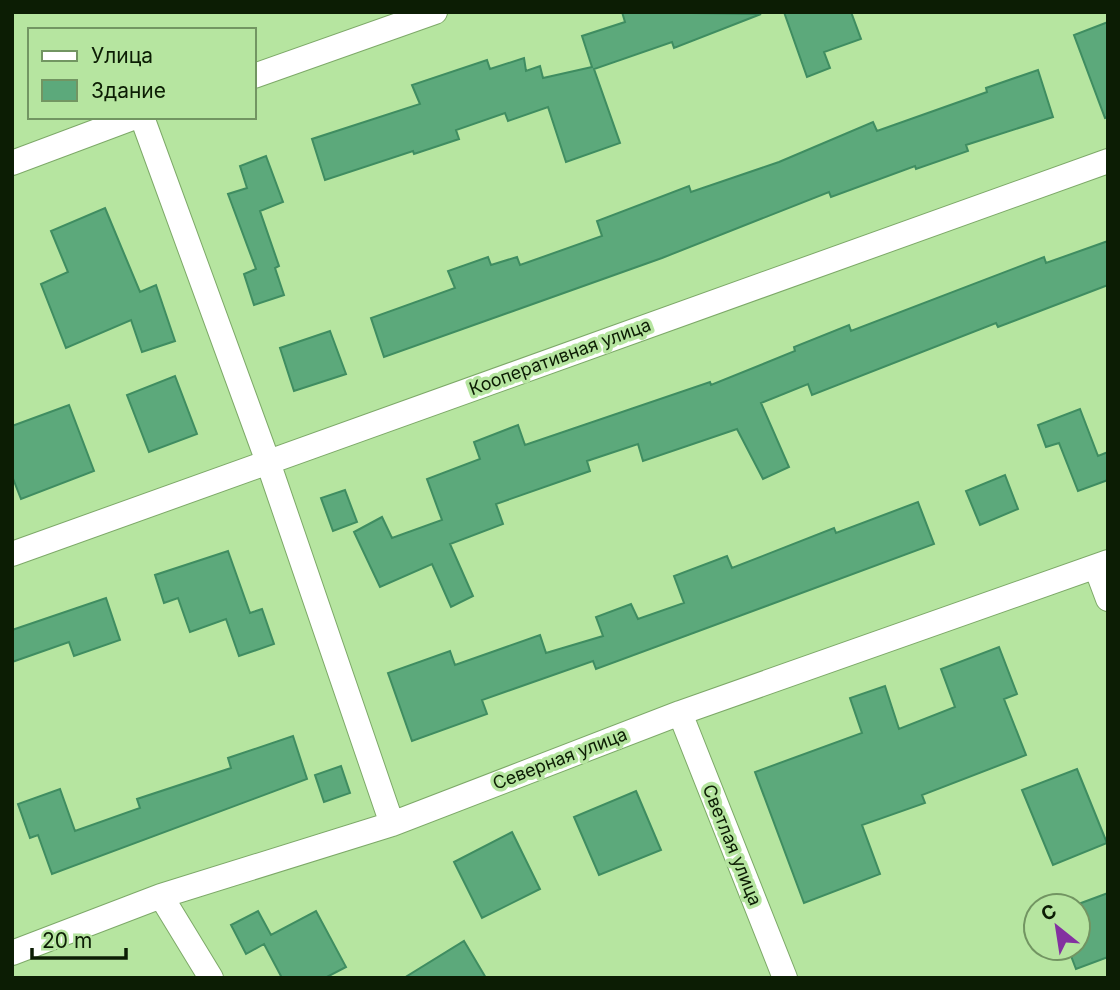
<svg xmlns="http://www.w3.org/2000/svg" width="1120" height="990" font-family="Inter,sans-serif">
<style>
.building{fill:#5ca97b;stroke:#3f8d61;stroke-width:2}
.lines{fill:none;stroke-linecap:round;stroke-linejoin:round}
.street-casing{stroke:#7da968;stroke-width:26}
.street{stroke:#fff;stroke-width:24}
.labels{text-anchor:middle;stroke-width:7;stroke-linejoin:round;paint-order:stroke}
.street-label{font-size:18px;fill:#0c1d04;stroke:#b6e5a0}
</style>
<rect width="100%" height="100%" fill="#b6e5a0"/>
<path class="building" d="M622 12 761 14 674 48 672 42 594 69 620 143 566 162 548 107 508 121 505 113 456 130 459 139 414 154 413 151 325 180 312 139 420 104 412 85 487 60 490 69 524 58 526 71 540 66 543 78 592 67 582 36 625 22Z
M784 12H851L861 39 824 52 830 68 807 77Z
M1108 22V117L1105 118 1074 35Z
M1038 70 1053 117 966 145 968 151 916 169 915 166 831 197 829 192 662 258 384 357 371 318 455 288 448 271 488 257 491 265 517 257 520 265 602 236 597 221 689 186 691 192 779 162 873 122 877 131 987 92 986 88Z
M266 156 283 202 260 211 279 266 275 268 284 295 254 305 244 274 256 269 228 194 247 188 240 166Z
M105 208 140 292 156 285 175 341 142 352 131 320 66 348 41 284 68 272 51 231Z
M1108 241V285L998 327 996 323 812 395 808 384 761 403 789 467 763 479 737 429 643 461 638 444 587 461 590 471 496 504 503 524 450 544 473 596 451 607 432 564 380 587 354 532 382 517 392 538 442 520 427 479 480 459 474 442 518 425 525 445 710 382 711 385 795 351 794 347 849 325 851 331 1044 257 1046 263Z
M330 331 346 374 294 391 280 348Z
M175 376 197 434 149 452 127 395Z
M69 405 94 471 21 499 12 476V426Z
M1080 409 1098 456 1108 452V480L1078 491 1059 443 1046 447 1038 425Z
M1005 475 1018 509 980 525 966 491Z
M345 490 357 522 333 531 321 498Z
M918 502 934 544 596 669 593 661 482 700 487 714 412 741 388 673 450 651 455 665 540 635 546 653 603 636 596 617 631 604 638 619 684 603 674 576 727 556 732 568 834 528 836 533Z
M228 551 250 613 262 609 274 644 239 656 226 619 190 632 178 598 164 603 155 575Z
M106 598 120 640 74 656 69 642 12 662V630Z
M999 647 1017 694 1004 699 1026 755 922 795 925 803 862 825 880 874 804 903 755 772 862 733 850 698 885 686 899 729 955 707 941 669Z
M293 736 307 779 52 874 38 835 30 838 18 804 60 789 75 831 140 808 137 799 231 768 228 758Z
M341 766 350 793 324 802 315 775Z
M1077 769 1107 843 1053 865 1022 790Z
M636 791 661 850 599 875 574 817Z
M512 832 540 889 482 918 454 862Z
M1108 893V957L1076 969 1068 948H1078V906H1073Z
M258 911 271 935 316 911 346 967 325 978H282L264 944 246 954 231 925Z
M464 941 486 978H404Z"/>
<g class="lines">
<defs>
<path id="street" d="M254 76 435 12
M142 117 268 462 392 824
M12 163 135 117
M12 554 1108 161
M1096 567 1108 599
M680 713 785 978
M161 896 211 978
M12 953 161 896 392 824 680 713 1108 562"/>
</defs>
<use href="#street" class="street-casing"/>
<use href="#street" class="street"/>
</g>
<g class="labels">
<g class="street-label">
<text transform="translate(560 357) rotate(-20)" y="6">Кооперативная улица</text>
<text transform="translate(560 759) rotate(-21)" y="6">Северная улица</text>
<text transform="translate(732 845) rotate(68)" y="6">Светлая улица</text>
</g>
</g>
<rect width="1120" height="990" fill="none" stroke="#0c1d04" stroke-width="28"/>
<rect x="28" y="28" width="228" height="91" fill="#b6e5a0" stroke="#729562" stroke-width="2"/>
<rect x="42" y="51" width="35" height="10" fill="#ffffff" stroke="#729562" stroke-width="2"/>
<text x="91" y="63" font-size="21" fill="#0c1d04">Улица</text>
<rect x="42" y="80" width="35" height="21" fill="#5ca97b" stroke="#729562" stroke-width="2"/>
<text x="91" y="98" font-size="21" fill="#0c1d04">Здание</text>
<g transform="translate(1057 927) rotate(330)"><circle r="33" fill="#b6e5a0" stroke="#729562" stroke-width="2"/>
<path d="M0-5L12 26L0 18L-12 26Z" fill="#8331a0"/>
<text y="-10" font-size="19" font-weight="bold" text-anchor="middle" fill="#0c1d04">С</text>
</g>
<path d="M32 948v10h94v-10" fill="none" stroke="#0c1d04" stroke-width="3.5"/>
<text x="42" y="948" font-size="21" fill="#0c1d04" stroke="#b6e5a0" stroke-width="5" paint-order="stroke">20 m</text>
</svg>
